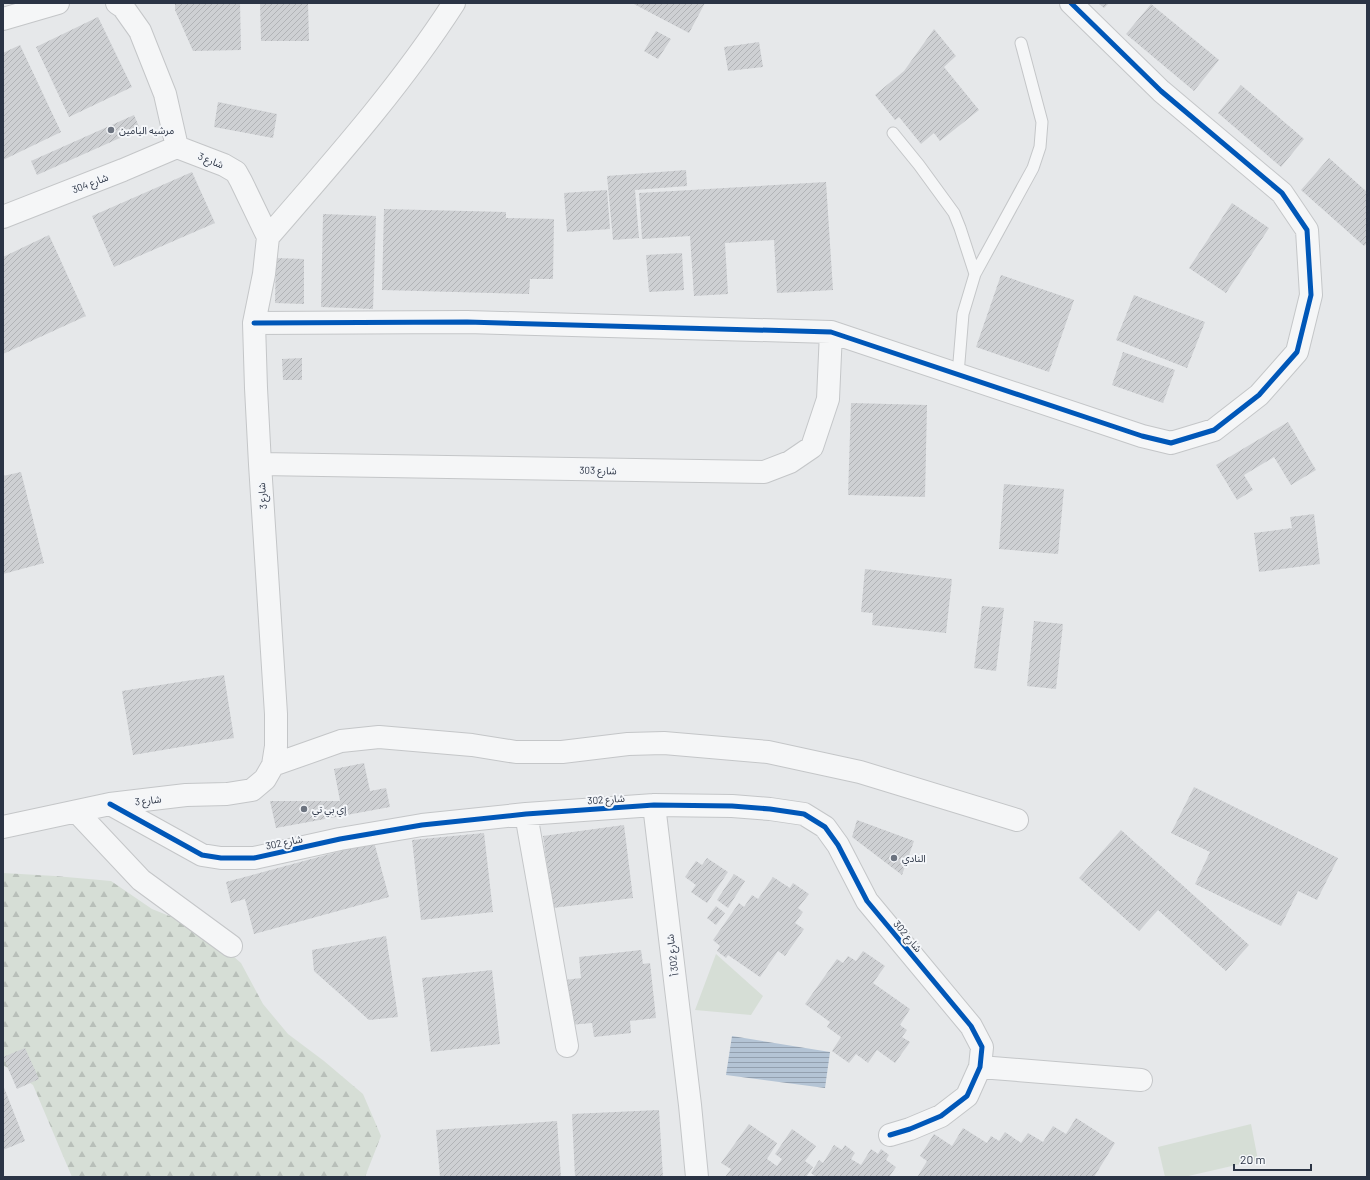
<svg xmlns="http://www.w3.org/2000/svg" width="1370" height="1180" font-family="Barlow,'Noto Sans Arabic',sans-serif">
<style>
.forest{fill:url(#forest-firs)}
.garden{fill:#d6ded6}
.water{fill:url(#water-rules)}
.building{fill:url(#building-hatch)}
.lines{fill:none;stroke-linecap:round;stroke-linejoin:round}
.service-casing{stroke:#c4c6c8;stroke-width:13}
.minor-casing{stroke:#c4c6c8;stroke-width:24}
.service{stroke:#f5f6f7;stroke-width:11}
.minor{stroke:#f5f6f7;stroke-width:22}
.cycleway-casing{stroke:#f4f6f9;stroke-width:8}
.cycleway{stroke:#0057b8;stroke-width:5}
.poi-dot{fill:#6c737f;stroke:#f4f6f9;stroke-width:1.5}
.labels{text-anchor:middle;stroke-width:4;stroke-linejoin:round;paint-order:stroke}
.poi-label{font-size:10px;fill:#2b3445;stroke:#f4f6f9;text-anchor:start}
.street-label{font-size:10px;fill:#2b3445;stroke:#f4f6f9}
</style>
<defs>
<pattern id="forest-firs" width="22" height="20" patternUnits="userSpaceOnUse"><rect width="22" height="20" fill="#d6ded6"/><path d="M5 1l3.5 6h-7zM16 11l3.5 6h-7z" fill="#b8bfb9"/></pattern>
<pattern id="water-rules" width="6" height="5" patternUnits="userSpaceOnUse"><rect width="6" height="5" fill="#b4c4d5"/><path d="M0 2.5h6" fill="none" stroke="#93a0af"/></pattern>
<pattern id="building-hatch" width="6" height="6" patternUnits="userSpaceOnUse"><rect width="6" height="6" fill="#ced0d3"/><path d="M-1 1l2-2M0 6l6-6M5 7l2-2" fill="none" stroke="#b1b3b6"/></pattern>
</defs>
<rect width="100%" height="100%" fill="#e6e8ea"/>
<path class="forest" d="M3 873 55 876 111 881 152 909 202 929 241 963 263 1004 288 1034 324 1061 363 1094 381 1136 365 1177H72L33 1085 3 1065Z"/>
<path class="garden" d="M716 954 763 996 751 1015 695 1010Z
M1251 1124 1258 1160 1184 1177H1165L1158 1147Z"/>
<path class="water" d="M732 1036 830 1052 825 1088 726 1075Z"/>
<path class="building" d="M175 3H240L241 50 193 51 175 10Z
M260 3H308L309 41H261Z
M632 3H705L689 33Z
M1098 3H1109L1104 8Z
M1151 4 1219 60 1194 91 1126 34Z
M98 17 132 87 69 117 36 47Z
M934 29 956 56 944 67 979 110 940 141 934 133 921 144 899 117 895 120 875 95 904 71Z
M656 31 671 39 658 59 644 51Z
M759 42 763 67 728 71 724 47Z
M20 45 61 132 3 160V53Z
M1241 85 1304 139 1281 167 1218 113Z
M218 102 277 114 273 138 214 127Z
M134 115 140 129 37 175 31 161Z
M1329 158 1367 192V243L1364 246 1301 190Z
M686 170 687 186 635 190 639 238 613 240 607 176Z
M192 172 215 223 114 267 92 216Z
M826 182 833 290 777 293 774 240 725 243 728 294 694 296 690 236 642 239 639 193Z
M607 190 610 229 567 232 564 193Z
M1232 203 1269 228 1226 293 1189 268Z
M384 209 506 212V218L554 219 553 279H530L529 294 382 290Z
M323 214 376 216 373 309 321 307Z
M49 235 86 316 3 354V257Z
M682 253 684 290 649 292 646 255Z
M276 258 304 259V304L275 303Z
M1001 275 1074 300 1049 372 976 347Z
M1134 295 1205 322 1187 368 1116 340Z
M1123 352 1175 370 1163 403 1112 385Z
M302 358V380H283L282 359Z
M851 403 927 405 925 497 848 495Z
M1288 422 1316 470 1291 485 1274 457 1244 475 1253 490 1237 500 1216 465Z
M21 472 44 563 3 574V476Z
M1004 484 1064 489 1058 554 999 549Z
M1314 514 1320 564 1259 572 1254 533 1292 528 1290 517Z
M865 569 952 579 946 633 872 625 873 613 861 612Z
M982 606 1004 608 996 671 974 668Z
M1034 621 1063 624 1056 689 1027 686Z
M224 675 234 738 133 755 122 691Z
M364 763 370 791 386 788 390 807 276 828 270 801H340L334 769Z
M1194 787 1338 858 1317 900 1298 891 1281 926 1195 884 1210 852 1171 833Z
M857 820 914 841 902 875 852 837Z
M624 825 633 898 553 908 543 836Z
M1121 830 1249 945 1226 971 1158 910 1139 931 1079 878Z
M484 833 493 912 421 920 412 840Z
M374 842 389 897 254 934 245 899 231 903 226 882Z
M707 858 728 872 707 903 691 892 696 885 685 877 696 861 702 865Z
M734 874 745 881 728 908 717 900Z
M773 877 790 888 793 883 809 894 798 908 803 912 795 923 804 929 785 956 778 951 760 977 728 955 726 958 717 951 720 946 713 940 739 903 744 907 752 895 758 899Z
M716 906 725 913 716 925 707 918Z
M386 936 398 1017 369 1020 314 971 312 950Z
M641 950 643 964 650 963 656 1018 630 1021 631 1033 594 1037 592 1023 570 1025 565 980 581 978 579 957Z
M863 951 885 966 873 983 910 1009 900 1025 907 1030 902 1037 910 1042 895 1063 877 1050 868 1063 856 1054 849 1063 832 1051 841 1037 827 1027 830 1022 805 1004 837 959 843 963 848 956 856 961Z
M492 970 500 1044 431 1052 422 978Z
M25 1048 39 1079 17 1089 3 1057Z
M3 1085 25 1141 3 1150Z
M659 1110 663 1177H575L572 1114Z
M1076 1118 1115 1143 1094 1177H920L918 1176 927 1161 920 1156 934 1134 952 1146 963 1128 987 1143 991 1136 999 1141 1005 1132 1021 1143 1028 1133 1043 1142 1053 1126 1066 1134Z
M557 1121 561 1177H440L436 1130Z
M749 1124 777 1143 767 1159 777 1166 782 1159 775 1154 792 1129 816 1146 805 1161 813 1167 806 1177H725L731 1169 721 1163Z
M834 1145 842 1150 845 1145 855 1153 851 1159 861 1165 871 1149 878 1154 881 1149 889 1155 886 1160 896 1167 889 1177H816L811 1173 819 1160 823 1163Z"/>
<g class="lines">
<defs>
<path id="service" d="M893 133 919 165 954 213 960 228 975 274 963 314 958 374
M975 274 1033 168 1040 147 1042 122 1021 43"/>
<path id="minor" d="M117 3 123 7 140 31 165 94 177 147
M3 19 58 3
M3 217 123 170 177 147
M268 237C333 162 400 87 454 3
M254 323 467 322 831 332 1142 436 1171 443 1214 430 1259 395 1297 352 1311 295 1307 230 1282 193 1161 91 1071 3
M260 464 764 472 790 462 812 447 828 399 831 332
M273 765 341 741 379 737 472 745 516 752H562L628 744 664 743 768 752 860 772 1017 820
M110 804 202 855 221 858H254L340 839 422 825 526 814 654 805 732 806 770 809 804 814 825 827 838 845 867 901 971 1026 982 1047 980 1067 967 1096 941 1116 910 1129 890 1135
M654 805 690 1105 697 1177
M77 812 141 880 231 946
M526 814 567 1046
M3 827 110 804 186 795 227 794 252 790 265 779 273 765 276 746V714L260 464 256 388 254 323 264 274 268 237 241 181 236 172 224 165 177 147
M980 1067 1141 1080"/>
</defs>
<use href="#service" class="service-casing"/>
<use href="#minor" class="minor-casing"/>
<use href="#service" class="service"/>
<use href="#minor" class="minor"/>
<defs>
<path id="cycleway" d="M254 323 467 322 831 332 1142 436 1171 443 1214 430 1259 395 1297 352 1311 295 1307 230 1282 193 1161 91 1071 3
M110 804 202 855 221 858H254L340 839 422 825 526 814 654 805 732 806 770 809 804 814 825 827 838 845 867 901 971 1026 982 1047 980 1067 967 1096 941 1116 910 1129 890 1135"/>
</defs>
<use href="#cycleway" class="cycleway-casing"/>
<use href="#cycleway" class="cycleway"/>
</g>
<g class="poi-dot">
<circle cx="111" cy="130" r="4"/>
<circle cx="304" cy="809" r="4"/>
<circle cx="894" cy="858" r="4"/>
</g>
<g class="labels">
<g class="poi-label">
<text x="119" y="134">مرشيه اليامين</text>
<text x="312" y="813">إي بي تي</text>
<text x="902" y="862">النادي</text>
</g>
<g class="street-label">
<text transform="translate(211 160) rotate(22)" y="4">شارع 3</text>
<text transform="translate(90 183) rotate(-21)" y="4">شارع 304</text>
<text transform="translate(598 470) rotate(1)" y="4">شارع 303</text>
<text transform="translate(262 496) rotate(-94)" y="4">شارع 3</text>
<text transform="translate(606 799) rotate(-4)" y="4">شارع 302</text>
<text transform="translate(148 800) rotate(-7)" y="4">شارع 3</text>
<text transform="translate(284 842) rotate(-12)" y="4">شارع 302</text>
<text transform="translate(908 936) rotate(50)" y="4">شارع 302</text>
<text transform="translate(672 955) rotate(-97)" y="4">شارع 302 أ</text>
</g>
</g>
<rect width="1370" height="1180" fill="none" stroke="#2b3445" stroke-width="8"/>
<path d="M1234 1164v6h77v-6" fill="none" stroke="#2b3445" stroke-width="2"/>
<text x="1240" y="1164" font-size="12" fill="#2b3445" stroke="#f4f6f9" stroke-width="3" paint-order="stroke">20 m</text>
</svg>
